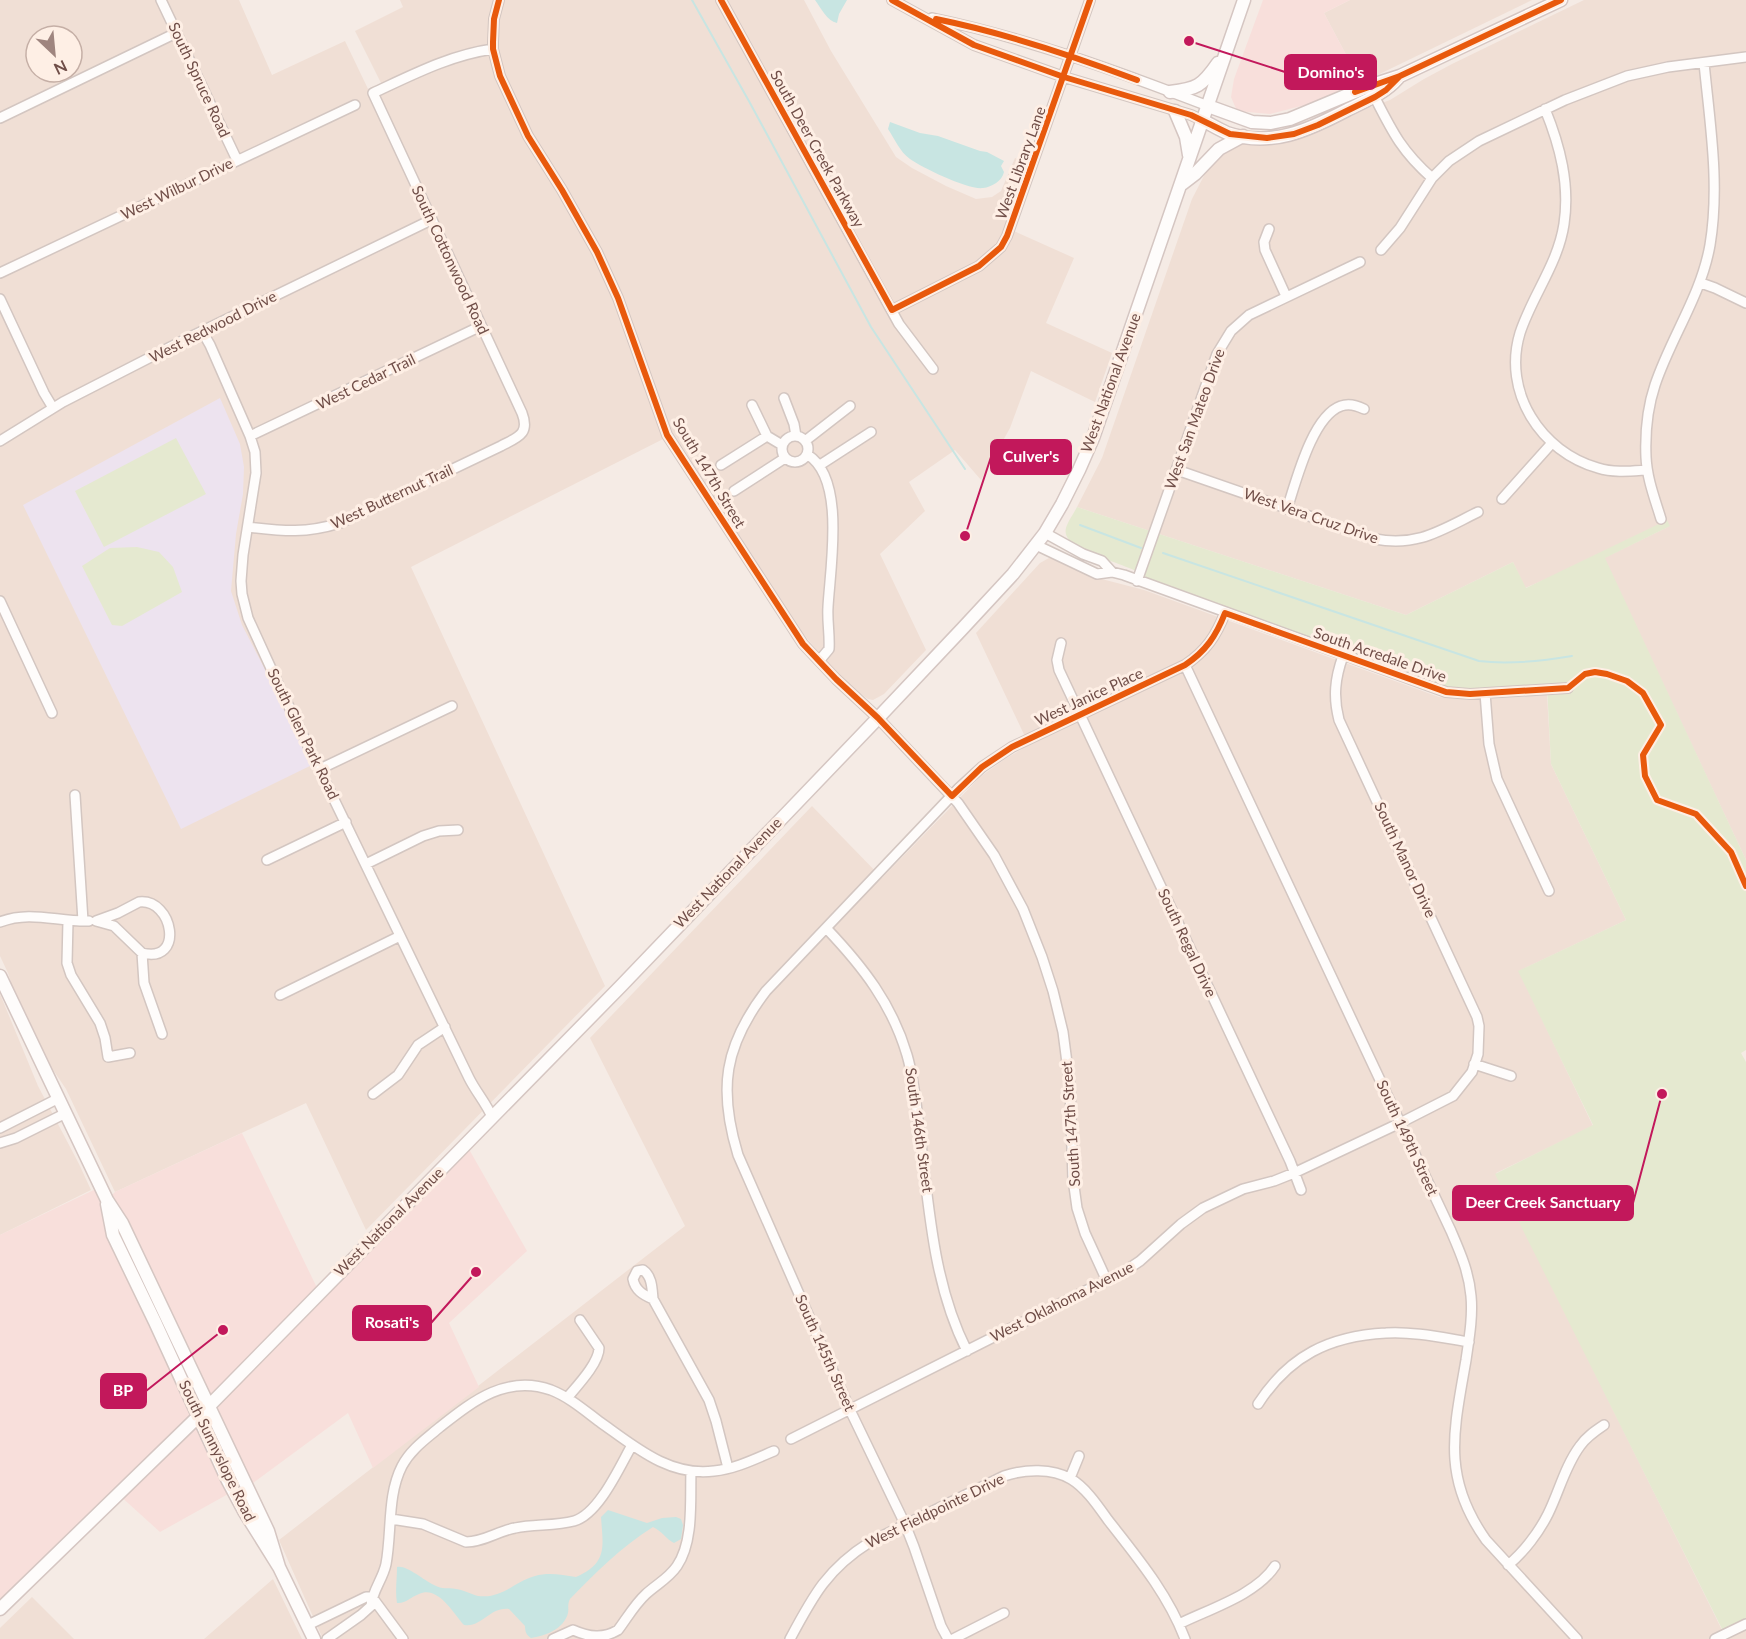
<svg xmlns="http://www.w3.org/2000/svg" width="1746" height="1639" font-family="Lato,sans-serif">
<style>
.residential{fill:#f0dfd5;fill-rule:evenodd}
.commercial{fill:#f8dfdb}
.education{fill:#ede3ef}
.green{fill:#e5e9d0}
.water{fill:#c8e5e2}
.lines{fill:none;stroke-linecap:round;stroke-linejoin:round}
.stream{stroke:#c8e5e2;stroke-width:2}
.street-casing{stroke:#d3c6c1;stroke-width:12}
.secondary-casing{stroke:#d5c6c2;stroke-width:15}
.street{stroke:#fefcfb;stroke-width:9}
.secondary{stroke:#fefcfb;stroke-width:12}
.cycleway-casing{stroke:#feefe5;stroke-width:10}
.cycleway{stroke:#e8590c;stroke-width:6}
.labels{text-anchor:middle;stroke-width:6;stroke-linejoin:round;paint-order:stroke}
.street-label{font-size:15px;fill:#704e48;stroke:#feefe5}
.leader{fill:none;stroke:#c2185b;stroke-width:2}
.callout-dot{fill:#c2185b;stroke:#feefe5;stroke-width:2}
.callout{fill:#c2185b;stroke:#c2185b;stroke-width:2}
.callout-label{font-size:16px;text-anchor:middle;font-weight:bold;fill:#fff}
</style>
<rect width="100%" height="100%" fill="#f5ebe5"/>
<path class="residential" d="M0 0H239L272 75 345 41 369 91 382 85 355 31 403 7 400 0H804L831 51 896 157 912 168 946 186 976 199 992 197 1001 191 1015 158 1027 163 1005 227 1074 258 1046 323 1112 353 1095 402 1031 371 1010 428 981 480 955 450 909 482 925 511 880 554 926 650 884 694 873 700 868 699 859 693 834 671 800 630 673 434 411 567 605 986 366 1230 306 1103 115 1192 66 1089 45 1058 15 995 8 973 0 956ZM36 36H72V72H36Z
M1350 0H1532L1361 83 1324 13Z
M1584 0H1746V860L1604 558 1670 526 1525 588 1513 562 1406 615 1077 507 1102 458 1192 199 1210 164 1217 156 1244 141 1366 107H1371L1390 100 1424 79 1452 64Z
M1049 558 1055 559 1094 577 1144 590 1439 697 1471 700 1547 695 1551 764 1626 920 1519 971 1593 1126 1496 1173 1726 1638 1746 1629V1639H323L279 1540 685 1226 590 1038 812 806 882 878 980 777 1005 759 1029 745 976 633 1040 563Z
M0 994 38 1086 79 1164 91 1190 0 1235Z
M273 1579 302 1639H204Z
M32 1597 74 1639H0V1628Z"/>
<path class="commercial" d="M1263 0H1350L1324 13 1361 83 1309 104 1270 114 1237 111 1231 97 1234 79Z
M242 1133 319 1292 466 1144 527 1251 449 1323 479 1387 373 1468 348 1413 253 1483 246 1484 160 1532 118 1494 0 1609V1235L100 1187 107 1200 115 1192Z"/>
<path class="education" d="M220 398 240 444 244 467 243 494 236 534 231 591 242 625 314 764 181 829 23 505Z"/>
<path class="green" d="M176 438 206 494 104 547 75 491Z
M1077 507 1406 615 1513 562 1526 588 1667 520 1670 526 1605 558 1746 860V1050L1741 1053 1746 1062V1620L1723 1631 1495 1174 1593 1125 1518 971 1626 920 1551 764 1547 686 1470 691 1444 687 1150 581C1139 563 1059 554 1066 528 1068 521 1074 513 1077 507Z
M137 547 159 552 173 567 182 592 122 626 112 625 82 566 110 548Z"/>
<path class="water" d="M815 0H847L839 14 837 23C827 21 821 8 815 0Z
M890 122 920 133 938 136 980 151 987 152 1004 161 1001 166 1004 172C1002 181 992 187 983 188 968 190 923 168 910 159 900 152 894 138 888 129Z
M608 1510 647 1523 662 1518 676 1517 681 1519 683 1525 681 1539 674 1543C666 1539 662 1531 653 1527 621 1547 596 1572 570 1599 567 1605 569 1608 568 1613 564 1629 545 1636 531 1638 526 1635 525 1631 525 1626L509 1609C489 1607 482 1628 464 1625 453 1613 438 1585 419 1594 411 1597 405 1604 397 1603 395 1591 397 1579 397 1567 407 1565 423 1580 434 1585 443 1590 447 1587 456 1589 464 1590 471 1594 478 1596 503 1599 513 1582 535 1576 549 1572 562 1575 576 1577 608 1563 603 1547 601 1517Z"/>
<g class="lines">
<path class="stream" d="M692 0 750 103 871 327 965 469
M1080 525 1141 548
M1163 553 1479 661C1510 665 1542 661 1572 656"/>
<defs>
<path id="street" d="M161 0 237 160
M499 0 494 19 493 42V49L500 76 528 136 562 190 597 252 618 298 667 435 803 644 836 679 878 718 958 803 994 855 1023 909 1042 957 1053 991 1063 1032 1070 1086 1073 1179 1077 1208 1085 1233 1107 1281
M721 0 899 324 933 369
M892 0 974 45 1064 77 1191 115 1202 120
M932 18C1027 38 1117 71 1208 106
M1372 92C1391 129 1400 150 1432 178
M1545 109C1560 146 1570 184 1564 224 1558 264 1532 296 1520 333 1502 392 1541 452 1598 468 1614 473 1631 471 1647 470
M0 118 176 33
M1269 229 1264 242 1265 250 1286 296
M1381 250 1400 228 1432 178 1449 161 1479 141 1565 100 1627 76 1668 67 1746 57
M0 273 355 105
M1701 283 1715 288 1746 303
M0 299 44 393 53 408
M892 310 979 266 1001 247 1007 236 1090 0
M202 331 210 345 250 436 255 452 256 473 243 555 241 581 242 594 248 618 280 688 469 1078C476 1092 486 1103 492 1117
M784 398 794 424 796 436
M752 405 767 436
M782 449a13 13 0 1 1 26 0a13 13 0 1 1-26 0Z
M250 436 481 326
M0 441 63 402 186 339 431 220
M805 441 850 406
M808 455C846 479 830 568 828 607 827 621 830 635 829 649L819 661
M721 465 767 436 782 445
M820 465 871 432
M1177 470 1375 539C1418 547 1441 530 1478 512
M734 491 785 458
M1502 499 1552 443
M1287 509C1296 482 1312 416 1341 406 1349 403 1356 405 1364 409
M1661 519C1655 499 1647 479 1646 457 1645 433 1647 409 1655 385 1671 337 1701 296 1710 245 1720 185 1710 124 1704 63
M248 527C283 531 304 534 340 523L501 446C518 437 530 434 522 413L373 93C412 75 450 55 493 49
M1045 533 1083 554 1102 561 1112 572
M1036 545 1097 574 1112 572 1124 575 1446 692 1470 694 1568 688
M1137 581 1217 354 1231 331 1249 315 1360 262
M0 601 52 713
M1061 643 1057 660 1059 670 1290 1161 1301 1190
M1185 665 1451 1231C1460 1252 1469 1272 1471 1296 1473 1317 1469 1339 1466 1360 1454 1430 1441 1477 1486 1540L1577 1639
M1485 693 1489 744 1497 779 1549 891
M320 769 452 706
M75 795 83 921
M267 860 346 822
M366 864 423 836 439 831 458 830
M139 902C173 898 185 964 142 953L114 926 96 921 118 913Z
M68 921 67 963 71 975 100 1023 105 1038 108 1057 130 1053
M0 922C31 910 57 922 89 921
M827 929C863 967 892 1004 907 1055 914 1079 916 1103 919 1128 929 1203 932 1282 967 1351
M142 953 144 983 162 1034
M280 995 400 936
M1474 1064 1511 1076
M373 1094 398 1075 418 1045 445 1027
M0 1128 59 1098
M0 1143 16 1138 66 1113
M653 1299C643 1295 635 1290 633 1279L637 1271 643 1270C652 1276 652 1288 653 1299L709 1400 716 1421 728 1468
M567 1398C577 1386 599 1363 599 1348L580 1320
M1258 1404C1289 1356 1329 1336 1386 1333 1411 1331 1444 1338 1469 1342
M791 1439 1125 1271 1140 1261 1181 1224 1203 1208 1243 1189 1274 1181 1294 1173 1400 1123 1453 1096 1472 1072 1478 1054 1479 1026 1477 1017 1339 720C1333 697 1335 678 1343 656
M1070 1478 1079 1456
M391 1519 423 1524 466 1542C484 1542 498 1531 515 1528 534 1524 555 1526 574 1521 599 1514 620 1466 632 1445
M1508 1565C1524 1552 1539 1532 1548 1514 1559 1492 1565 1466 1580 1446 1586 1437 1595 1431 1604 1425
M372 1597 403 1639
M1179 1624C1209 1609 1256 1595 1275 1566
M308 1625 366 1597H372
M327 1639 361 1615 371 1606C372 1591 383 1579 386 1564 392 1532 387 1495 402 1466 411 1449 426 1439 440 1427 472 1402 506 1374 551 1390 569 1397 584 1410 600 1422 634 1446 669 1477 714 1471 735 1469 755 1459 774 1451
M553 1639 573 1630C589 1637 603 1639 618 1630 627 1618 635 1604 646 1594 657 1584 669 1578 677 1566 694 1541 690 1500 691 1471
M790 1639C813 1596 827 1569 870 1542L1004 1476C1025 1469 1052 1468 1071 1479 1086 1488 1098 1506 1108 1520 1137 1557 1168 1594 1185 1639
M948 1639 941 1626 914 1547 905 1524 850 1410 738 1155C718 1089 724 1046 766 991L959 788 982 767 1012 747 1185 665C1206 651 1216 636 1225 613
M953 1639 1004 1613
M1715 1639 1746 1624"/>
<path id="secondary" d="M1170 92C1197 89 1202 86 1218 63
M1208 106 1252 122 1271 123 1290 119 1369 86 1400 76 1561 0
M1175 111 1186 137 1189 155
M1202 120C1210 124 1218 129 1227 133 1271 148 1309 130 1347 110 1365 101 1384 94 1398 78
M1182 184 1195 174 1219 149 1243 136
M0 976 107 1200 122 1223 268 1531 279 1567
M107 1204 113 1235 155 1322 228 1481 244 1511 279 1567 314 1639
M0 1609 209 1406 621 986 878 718 963 628 1013 574 1045 533 1062 504 1079 470 1093 438 1244 0"/>
</defs>
<use href="#street" class="street-casing"/>
<use href="#secondary" class="secondary-casing"/>
<use href="#street" class="street"/>
<use href="#secondary" class="secondary"/>
<defs>
<path id="cycleway" d="M499 0 494 19 493 42V49L500 76 528 136 562 190 597 252 618 298 667 435 803 644 836 679 878 718 952 796 982 767 1012 747 1185 665C1206 651 1216 636 1225 613L1446 692 1470 694 1568 688 1585 674 1595 672 1607 674 1627 681 1643 693 1661 725 1643 755 1645 776 1657 800 1696 814 1731 852 1746 886
M721 0 892 310 979 266 1001 247 1007 236 1090 0
M892 0 974 45 1064 77 1191 115 1230 134 1267 138 1294 134 1318 125 1375 97 1386 90 1400 76
M936 19C1005 33 1071 55 1137 80
M1355 92 1400 76 1561 0"/>
</defs>
<use href="#cycleway" class="cycleway-casing"/>
<use href="#cycleway" class="cycleway"/>
</g>
<g class="labels">
<g class="street-label">
<text transform="translate(199 80) rotate(65)" y="5">South Spruce Road</text>
<text transform="translate(817 149) rotate(61)" y="5">South Deer Creek Parkway</text>
<text transform="translate(1021 163) rotate(-70)" y="5">West Library Lane</text>
<text transform="translate(177 189) rotate(-26)" y="5">West Wilbur Drive</text>
<text transform="translate(450 260) rotate(65)" y="5">South Cottonwood Road</text>
<text transform="translate(213 327) rotate(-27)" y="5">West Redwood Drive</text>
<text transform="translate(366 382) rotate(-26)" y="5">West Cedar Trail</text>
<text transform="translate(1111 383) rotate(-70)" y="5">West National Avenue</text>
<text transform="translate(1195 419) rotate(-70)" y="5">West San Mateo Drive</text>
<text transform="translate(709 473) rotate(59)" y="5">South 147th Street</text>
<text transform="translate(392 497) rotate(-25)" y="5">West Butternut Trail</text>
<text transform="translate(1311 516) rotate(19)" y="5">West Vera Cruz Drive</text>
<text transform="translate(1380 655) rotate(19)" y="5">South Acredale Drive</text>
<text transform="translate(1089 697) rotate(-25)" y="5">West Janice Place</text>
<text transform="translate(303 734) rotate(64)" y="5">South Glen Park Road</text>
<text transform="translate(1405 860) rotate(65)" y="5">South Manor Drive</text>
<text transform="translate(728 873) rotate(-46)" y="5">West National Avenue</text>
<text transform="translate(1187 943) rotate(65)" y="5">South Regal Drive</text>
<text transform="translate(1071 1124) rotate(-94)" y="5">South 147th Street</text>
<text transform="translate(919 1130) rotate(82)" y="5">South 146th Street</text>
<text transform="translate(1407 1138) rotate(65)" y="5">South 149th Street</text>
<text transform="translate(389 1222) rotate(-45)" y="5">West National Avenue</text>
<text transform="translate(1062 1302) rotate(-27)" y="5">West Oklahoma Avenue</text>
<text transform="translate(825 1353) rotate(66)" y="5">South 145th Street</text>
<text transform="translate(217 1451) rotate(64)" y="5">South Sunnyslope Road</text>
<text transform="translate(935 1511) rotate(-26)" y="5">West Fieldpointe Drive</text>
</g>
</g>
<path class="leader" d="M1189 41L1285 72M965 536L991 457M1662 1094L1633 1203M476 1272L431 1323M223 1330L146 1391"/>
<g class="callout-dot">
<circle cx="1189" cy="41" r="6"/>
<circle cx="965" cy="536" r="6"/>
<circle cx="1662" cy="1094" r="6"/>
<circle cx="476" cy="1272" r="6"/>
<circle cx="223" cy="1330" r="6"/>
</g>
<g class="callout">
<rect x="1285" y="55" width="91" height="34" rx="6"/>
<rect x="991" y="440" width="80" height="34" rx="6"/>
<rect x="1453" y="1186" width="180" height="34" rx="6"/>
<rect x="353" y="1306" width="78" height="34" rx="6"/>
<rect x="101" y="1374" width="45" height="34" rx="6"/>
</g>
<g class="callout-label">
<text x="1331" y="78">Domino's</text>
<text x="1031" y="462">Culver's</text>
<text x="1543" y="1208">Deer Creek Sanctuary</text>
<text x="392" y="1328">Rosati's</text>
<text x="123" y="1396">BP</text>
</g>
<g transform="translate(54 54) rotate(154)"><circle r="28" fill="#feefe5" stroke="#c5afa6" stroke-width="1.5"/>
<path d="M0-4.5L10 22L0 15L-10 22Z" fill="#9f857f"/>
<text y="-9" font-size="16" font-weight="bold" text-anchor="middle" fill="#704e48">N</text>
</g>
</svg>
